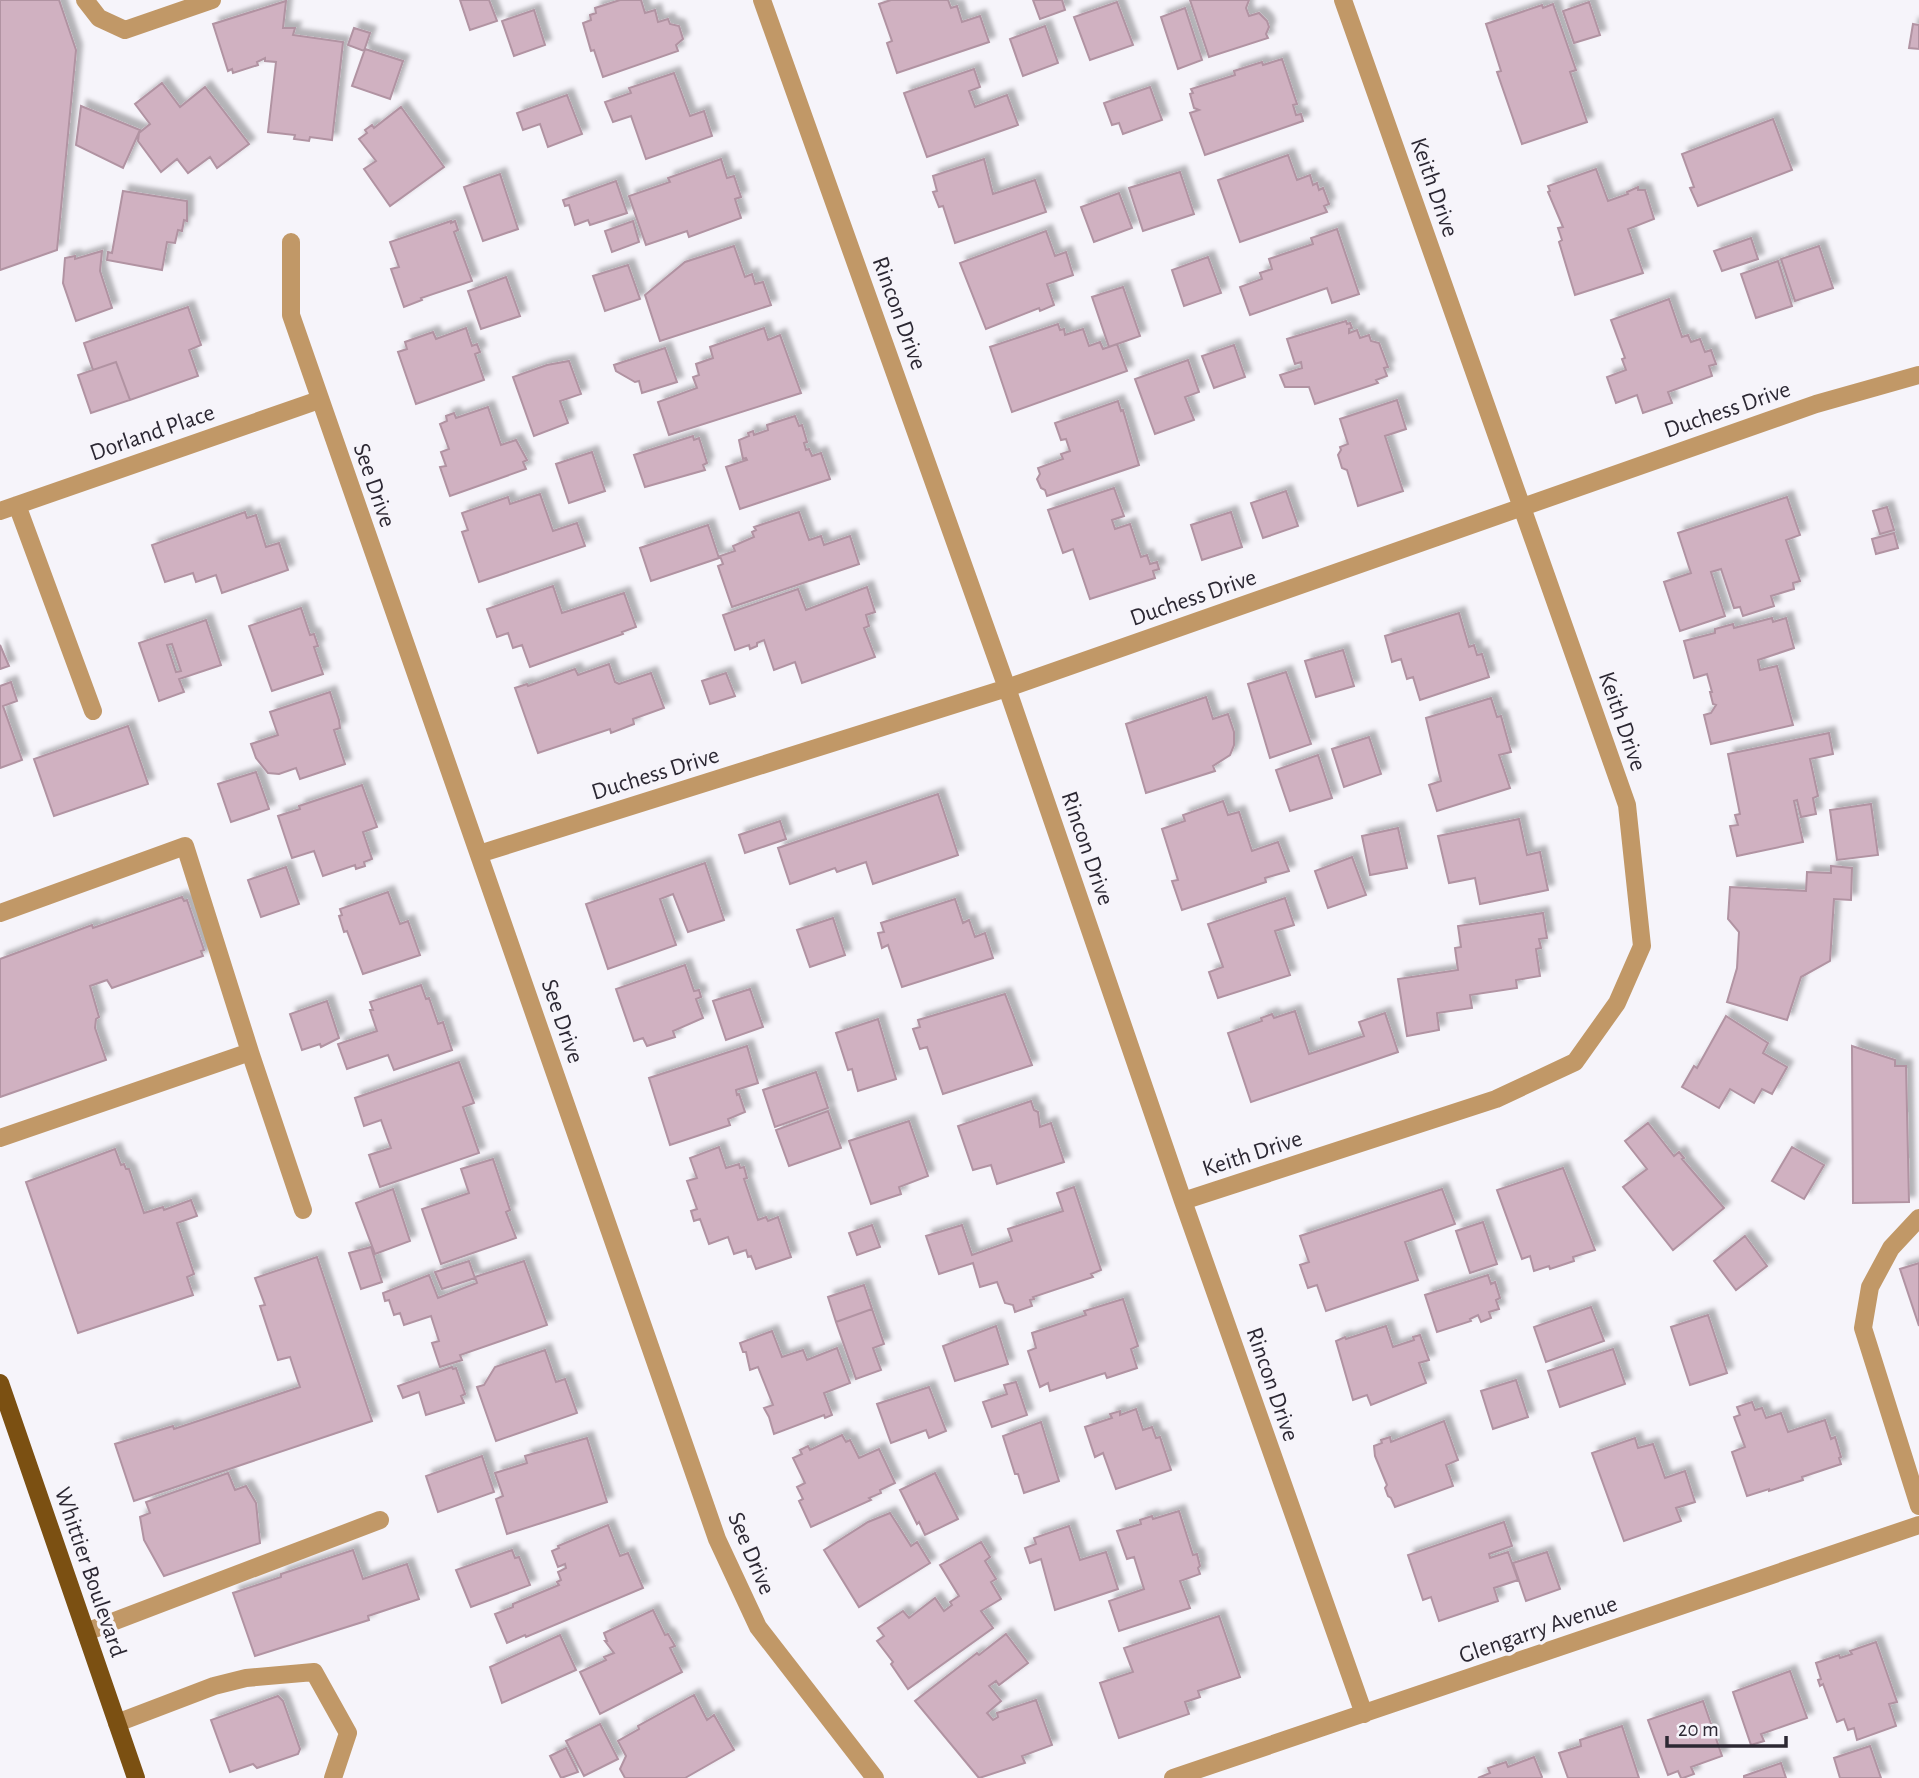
<svg xmlns="http://www.w3.org/2000/svg" width="1919" height="1778" font-family="'Alegreya Sans',sans-serif">
<style>
.building{fill:#d0b1c1;stroke:#b193a2;stroke-width:2;fill-rule:evenodd;filter:url(#shadow)}
.lines{fill:none;stroke-linecap:round;stroke-linejoin:round}
.minor{stroke:#c19867;stroke-width:18}
.major{stroke:#7b5012;stroke-width:18}
.labels{text-anchor:middle;stroke-width:7;stroke-linejoin:round;paint-order:stroke}
.street-label{font-size:24px;fill:#2c2833;stroke:#f6f4fa}
</style>
<defs>
<filter id="shadow"><feDropShadow dx="6" dy="-6" stdDeviation="2" flood-color="#0004"/></filter>
</defs>
<rect width="100%" height="100%" fill="#f6f4fa"/>
<path class="building" d="M0 0H59L76 50 57 250 0 270Z
M460 0H489L497 21 470 30Z
M620 0H641L645 13 655 10 658 22 668 19 670 24 679 26 683 39 676 45 678 51 603 77 594 50 591 51 583 23 591 20 590 15 596 13 595 8Z
M891 0H948L951 8 957 6 962 22 980 16 989 42 897 73 887 43 892 41 879 4Z
M1033 0H1062L1065 10 1040 19Z
M1190 0H1249L1246 8 1249 16 1259 13 1267 21 1269 27 1266 34 1268 38 1209 57Z
M286 1 283 28H295L293 35 343 42 332 140 310 137 309 141 294 139 295 135 268 132 276 62 265 61V58L257 62 258 65 233 73 232 69 228 71 213 24Z
M1117 2 1133 45 1090 60 1074 17Z
M1589 2 1600 35 1574 43 1563 11Z
M1553 4 1576 70 1570 72 1587 122 1522 144 1497 72 1501 71 1486 24 1542 5 1543 8Z
M1185 8 1202 60 1178 69 1161 17Z
M534 10 545 45 514 56 502 21Z
M1913 24 1919 25V49L1909 48Z
M1045 26 1058 63 1023 76 1010 39Z
M354 28 370 33 364 51 348 45Z
M365 49 403 61 390 99 352 86Z
M1282 59 1297 104 1293 105 1296 115 1301 114 1303 121 1205 155 1190 113 1199 110 1194 108 1190 94 1193 93 1191 89 1235 75 1234 71 1262 62 1263 65Z
M974 69 980 87 969 91 975 107 1007 95 1018 125 927 157 904 93Z
M674 73 690 116 704 111 712 136 646 159 631 116 613 122 605 102 631 93 629 88Z
M162 83 180 107 205 87 249 144 217 168 210 157 188 173 177 159 161 172 138 141 139 133 150 124 135 104Z
M1150 87 1162 120 1123 134 1119 123 1112 125 1104 103Z
M567 95 582 134 548 147 540 124 523 130 517 113Z
M81 106 140 130 123 168 76 145Z
M401 107 444 167 390 206 364 169 376 161 359 139 367 133 365 130 372 125 374 128Z
M1773 119 1792 170 1698 206 1690 188 1694 187 1682 154Z
M1288 155 1297 180 1310 175 1313 185 1317 183 1319 190 1323 188 1329 204 1324 206 1327 212 1240 242 1218 180Z
M721 159 727 178 734 176 741 197 735 199 741 218 689 237 687 231 646 245 629 196 670 182 668 178Z
M984 159 993 194 1035 180 1046 212 955 243 943 206 939 207 933 192 937 191 933 176Z
M1596 169 1608 201 1628 194 1627 192 1638 187V190H1645L1654 219 1628 229 1643 273 1575 295 1559 242 1562 240 1558 228 1563 227 1548 192 1550 191 1548 186Z
M1180 172 1194 214 1143 231 1129 188Z
M500 174 518 229 483 241 464 187Z
M616 181 627 213 590 225 588 220 575 225 569 205 565 206 563 200Z
M123 191 187 201V221L184 220 182 231 178 230 175 243 167 242 162 270 107 260 108 252 112 253Z
M1119 193 1132 228 1094 242 1081 207Z
M451 221V223L455 221 458 230 454 232 472 281 421 298 422 300 404 307 391 269 399 267 390 242Z
M633 221 639 242 612 252 605 231Z
M1337 229 1359 294 1332 303 1327 288 1250 315 1240 287 1262 279 1260 273 1272 269 1269 259 1313 244 1311 238Z
M1046 231 1055 256 1066 252 1073 275 1047 284 1054 305 1040 311 1039 308 986 329 960 263Z
M1751 238 1758 259 1722 271 1714 251Z
M734 246 745 277 752 274 755 284 763 282 771 305 660 341 645 295 685 262Z
M1819 246 1833 288 1795 301 1781 259Z
M102 251 100 271 112 308 76 321 63 283 65 258 75 256V259Z
M1208 257 1221 293 1184 306 1172 270Z
M1778 261 1792 306 1756 318 1741 274Z
M628 265 640 299 605 311 593 276Z
M506 277 520 316 481 329 468 291Z
M1123 287 1140 336 1109 347 1092 297Z
M1669 299 1682 337 1688 335 1691 342 1700 339 1705 352 1711 350 1716 364 1709 366 1712 376 1668 392 1672 403 1643 413 1637 395 1616 403 1607 377 1626 370 1622 359 1625 358 1611 320Z
M188 307 201 345 189 350 198 376 130 400 116 362 93 370 84 343Z
M1346 321 1347 324 1350 323 1352 328 1349 329V333L1357 330 1360 338 1369 335 1371 341 1379 343 1388 367 1384 368 1387 376 1376 380 1378 383 1315 404 1309 387H1285L1280 375 1302 368 1301 362 1295 364 1287 339Z
M1058 324 1060 330 1064 329 1065 335 1083 329 1089 346 1100 342 1103 349 1117 344 1127 371 1012 412 990 347Z
M466 328 472 346 477 344 480 352 475 354 484 380 416 404 398 352 407 349 405 342 433 332 436 339Z
M764 328 768 340 780 335 801 393 669 435 658 402 697 388 693 377 699 375 696 364 713 358 710 347Z
M1234 345 1245 377 1214 388 1202 356Z
M665 348 677 382 642 393 639 381 635 382 616 371 614 365Z
M1188 360 1199 392 1185 397 1194 420 1155 434 1135 379Z
M569 361 581 394 560 401 568 423 534 436 513 377 547 365Z
M116 362 130 400 91 413 78 375Z
M1397 400 1406 429 1385 436 1403 491 1358 506 1347 470 1342 468 1338 455 1341 450 1340 447 1348 444 1340 419Z
M1118 401 1121 411 1123 410 1139 465 1047 496 1045 490 1041 488 1037 479 1040 474 1038 468 1063 459 1061 454 1070 451 1066 439 1061 440 1055 423Z
M488 407 501 445 516 440 527 460 523 462 526 469 450 496 440 467 446 466 441 452 449 449 440 424 447 421 446 416 454 413 456 418Z
M795 416 799 426 802 425 807 442 804 443 806 450 809 449 812 456 821 453 830 479 740 509 726 467 747 460 746 458 743 459 739 440 749 436 748 433 753 431 754 435 768 430 767 425Z
M693 436 694 440 699 438 707 463 703 465 705 470 645 487 634 455Z
M592 452 605 491 569 503 556 464Z
M1114 488 1124 516 1112 520 1115 529 1130 524 1141 557 1147 555 1150 564 1157 562 1159 569 1153 571 1155 578 1090 599 1073 549 1063 553 1048 510Z
M1286 491 1298 526 1263 538 1251 503Z
M540 494 553 531 577 523 585 546 479 582 462 532 468 530 462 513 508 497 510 504Z
M1787 497 1800 535 1786 540 1800 581 1793 583 1794 589 1771 596 1774 606 1743 616 1740 607 1734 608 1721 569 1711 572 1725 616 1680 631 1664 582 1691 573 1678 533Z
M1887 507 1894 530 1880 534 1873 511Z
M245 512 247 518 256 515 266 547 279 543 288 570 222 593 216 575 196 582 193 573 165 582 152 545Z
M799 512 809 540 821 536 824 545 850 536 859 564 732 607 718 566 723 564 720 556 735 551 733 546 754 537 752 532 756 530 754 527Z
M1231 512 1242 547 1202 560 1191 525Z
M708 525 719 558 651 581 640 548Z
M1894 533 1898 548 1876 554 1872 539Z
M553 586 562 613 624 593 636 627 622 632 623 634 530 667 522 645 513 648 508 633 497 637 487 609Z
M867 587 875 612 866 615 869 626 864 628 875 657 802 683 795 662 774 670 764 640 757 643V646L750 649 749 645 735 650 723 615 798 589 806 610Z
M301 608 310 635 314 634 318 646 314 647 323 674 272 691 249 626Z
M1459 613 1469 647 1474 645 1477 655 1482 654 1489 677 1420 700 1413 677 1407 679 1401 659 1392 662 1385 636Z
M1772 618 1773 622 1786 618 1794 648 1758 660 1760 670 1777 666 1793 725 1711 744 1704 715 1711 713 1716 705 1713 704 1710 692H1712L1707 674 1694 678 1684 641 1715 633V629L1733 624 1734 628Z
M206 620 221 665 179 679 184 692 159 701 139 643ZM172 644 181 671 176 672 167 645Z
M0 645 9 666 0 669Z
M1343 650 1354 686 1316 697 1305 661Z
M609 664 615 682 619 684 651 673 664 708 633 719 634 724 611 733 610 729 538 753 515 688 527 684 528 686 575 669 578 675Z
M1286 672 1311 744 1270 758 1248 684Z
M726 673 735 696 710 704 702 681Z
M11 682 17 701 3 706 22 760 0 768V686Z
M330 692 339 720 340 728 334 730 345 764 300 779 296 768 279 774 268 773 256 758 251 744 278 735 270 712Z
M1206 697 1213 719 1228 714 1234 732V745L1230 755 1213 766 1215 771 1146 793 1126 724Z
M1491 698 1497 717 1501 716 1511 752 1499 755 1510 788 1437 811 1429 785 1441 781 1426 718Z
M128 726 148 784 54 816 34 759Z
M1829 733 1833 754 1810 759 1818 796 1813 798 1816 814 1801 817 1797 800 1794 801 1803 842 1737 856 1730 826 1738 825 1735 815 1740 814 1728 754Z
M1369 737 1381 774 1344 787 1332 749Z
M1318 755 1332 798 1290 811 1276 770Z
M256 772 269 809 231 822 218 784Z
M362 785 377 827 363 832 372 859 364 862 365 866 356 869 355 865 323 876 314 851 292 858 278 816 300 809 299 806Z
M938 794 958 855 873 884 866 862 837 872 835 868 790 884 778 848Z
M1223 801 1228 815 1239 812 1252 851 1278 842 1289 871 1265 878 1266 882 1182 910 1172 881 1178 880 1162 829 1185 821 1183 815Z
M1871 804 1878 855 1837 860 1830 810Z
M1519 819 1527 855 1540 852 1548 890 1480 904 1475 878 1449 883 1438 836Z
M780 821 786 839 745 853 739 835Z
M1398 828 1407 868 1370 875 1362 836Z
M1352 857 1366 895 1328 908 1315 871Z
M705 863 724 920 688 932 673 894 660 899 676 945 608 969 586 904Z
M1831 866 1852 868 1851 900 1834 899 1830 961 1801 977 1787 1020 1727 1002 1737 968 1739 932 1728 919 1730 887 1806 891 1807 872 1831 873Z
M286 867 299 904 261 917 248 880Z
M388 892 400 924 408 921 420 955 363 974 347 931 344 932 339 916 342 915 340 909Z
M182 897 184 901 187 900 204 950 201 951 203 956 112 988 107 980 90 986 99 1017 96 1019 95 1028 106 1060 0 1097V959L92 925 93 928Z
M1285 898 1294 925 1275 931 1290 975 1218 998 1209 972 1223 967 1208 924Z
M955 899 963 923 969 920 975 937 985 933 993 958 902 987 888 945 882 948 878 933 884 932 881 923Z
M1543 913 1547 938 1539 939 1541 948 1536 949 1540 976 1516 980 1517 988 1470 995 1472 1008 1437 1013 1439 1030 1407 1036 1398 979 1458 970 1455 948 1461 947 1458 926Z
M833 918 845 955 810 967 797 930Z
M685 965 694 991 699 990 701 997 696 999 703 1018 673 1031 675 1037 647 1046 643 1038 634 1041 616 989Z
M421 985 426 999 429 998 438 1024 443 1022 452 1050 394 1070 388 1055 347 1069 338 1044 377 1031 370 1010H373L370 1002Z
M750 989 763 1027 726 1040 713 1001Z
M1005 994 1032 1065 943 1094 927 1047 920 1049 913 1029 920 1027 918 1020Z
M327 1001 339 1038 321 1047 320 1044 302 1050 290 1014Z
M1295 1011 1309 1054 1364 1036 1359 1022 1385 1013 1398 1052 1251 1102 1228 1033 1262 1021 1261 1018 1272 1014 1274 1018Z
M1726 1016 1768 1043 1763 1053 1787 1067 1772 1094 1762 1089 1754 1103 1730 1089 1719 1108 1682 1087 1694 1066 1697 1068Z
M878 1019 896 1079 858 1091 852 1069 848 1070 836 1033Z
M747 1046 758 1083 736 1090 737 1095 739 1094 745 1112 728 1119 730 1125 670 1145 649 1078Z
M1852 1046 1895 1060V1066H1906L1909 1202 1853 1203Z
M459 1062 474 1103 463 1107 479 1153 380 1187 369 1155 391 1148 381 1120 364 1126 355 1098Z
M816 1072 828 1108 775 1127 763 1090Z
M1031 1101 1034 1110 1038 1112 1040 1127 1051 1123 1064 1162 997 1184 991 1165 973 1170 958 1126Z
M828 1111 841 1148 789 1166 776 1130Z
M909 1121 928 1176 899 1187 901 1194 871 1204 849 1141Z
M1648 1123 1674 1156 1679 1152 1684 1158 1682 1159 1724 1208 1673 1250 1623 1187 1647 1169 1625 1141Z
M719 1147 726 1168 739 1164 740 1168 744 1167 747 1178 744 1179 758 1220 766 1217 768 1221 778 1217 791 1257 756 1269 751 1256 748 1257 746 1250 734 1254 728 1237 709 1244 700 1219 694 1221 691 1211 697 1209 687 1181 697 1178 690 1158Z
M1792 1147 1824 1165 1804 1199 1772 1181Z
M115 1149 121 1165 124 1164 126 1169H129L144 1213 163 1207 164 1210 191 1200 197 1216 177 1223 194 1274 187 1277 193 1295 78 1333 26 1182Z
M493 1159 510 1210 506 1212 516 1238 441 1264 422 1209 469 1193 461 1169Z
M1563 1168 1595 1250 1573 1257 1574 1261 1550 1269 1549 1266 1534 1271 1530 1256 1522 1259 1497 1190Z
M1074 1187 1101 1270 1091 1274 1093 1277 1033 1297 1034 1299 1030 1300 1032 1306 1015 1312 1013 1305 1005 1303 997 1282 980 1287 973 1263 939 1274 926 1236 962 1225 972 1255 1012 1241 1008 1229 1063 1211 1057 1193Z
M393 1189 410 1241 375 1254 356 1203Z
M1442 1189 1455 1224 1405 1242 1418 1280 1326 1311 1317 1285 1308 1288 1300 1265 1309 1262 1300 1236Z
M1483 1222 1497 1264 1470 1273 1456 1231Z
M872 1225 880 1247 857 1255 849 1233Z
M1745 1236 1767 1266 1736 1290 1714 1261Z
M371 1247 382 1282 361 1289 349 1253Z
M317 1257 372 1421 134 1501 115 1444 173 1426 174 1429 300 1387 290 1357 278 1360 260 1306 265 1305 255 1278Z
M469 1261 475 1278 442 1289 435 1272Z
M524 1261 547 1325 460 1355 462 1360 440 1367 432 1343 439 1341 431 1316 404 1325 400 1313 394 1315 389 1300 385 1301 383 1293 429 1275 438 1298 477 1283 475 1277Z
M1919 1263V1326L1900 1269Z
M1488 1275 1491 1284 1495 1282 1500 1298 1496 1300 1499 1309 1489 1312 1491 1318 1481 1322 1478 1315 1470 1319 1471 1321 1437 1332 1425 1295Z
M864 1285 872 1309 836 1322 828 1297Z
M1123 1299 1138 1346 1131 1349 1137 1368 1107 1378 1105 1373 1050 1391 1048 1383 1040 1387 1028 1351 1036 1348 1032 1333 1086 1315 1084 1311Z
M1591 1307 1604 1341 1546 1362 1534 1327Z
M872 1309 884 1344 873 1348 881 1370 856 1379 836 1322Z
M1708 1315 1727 1373 1690 1385 1671 1327Z
M996 1326 1008 1364 955 1381 943 1346Z
M1386 1326 1393 1347 1414 1340 1413 1337 1420 1335 1429 1360 1419 1363 1426 1383 1371 1405 1367 1395 1353 1400 1336 1341 1345 1337 1346 1339Z
M772 1331 782 1357 803 1350 807 1360 837 1348 850 1383 824 1393 832 1415 825 1418 824 1415 774 1434 769 1417 764 1408 773 1405 758 1367 750 1370 746 1352H743L740 1343Z
M1613 1349 1625 1384 1560 1407 1548 1371Z
M545 1350 556 1382 565 1379 577 1413 496 1441 477 1387 484 1385 495 1367Z
M452 1367 453 1369 456 1368 465 1394 461 1396 464 1403 426 1415 419 1392 403 1398 398 1386Z
M1516 1380 1528 1417 1493 1429 1481 1391Z
M1016 1382 1027 1415 992 1427 983 1402 1007 1394 1004 1385Z
M929 1387 946 1431 929 1438 926 1430 891 1443 877 1404Z
M1752 1402 1755 1410 1762 1408 1766 1418 1781 1413 1788 1432 1825 1420 1831 1439 1835 1437 1841 1457 1839 1458 1841 1464 1802 1477 1803 1480 1769 1491V1489L1747 1496 1732 1452 1745 1447 1734 1417 1740 1415 1737 1407Z
M1136 1409 1143 1430 1152 1427 1156 1438 1160 1437 1171 1470 1116 1489 1103 1453 1095 1457 1085 1427 1112 1418 1110 1414 1120 1411V1415Z
M1444 1421 1458 1460 1446 1465 1453 1486 1395 1507 1391 1498 1388 1496 1385 1488 1387 1485 1375 1456 1374 1446 1382 1443 1381 1440 1390 1437 1391 1442Z
M1041 1422 1059 1481 1024 1493 1018 1474H1015L1003 1436Z
M842 1435 846 1442 850 1440 859 1458 879 1449 895 1483 880 1490 881 1493 869 1498 871 1500 811 1527 799 1501 803 1499 797 1487 805 1483 793 1458 802 1454 800 1450 808 1446 810 1450Z
M587 1438 607 1502 507 1534 496 1499 503 1496 495 1473 527 1463 525 1456Z
M1635 1438 1638 1448 1653 1444 1665 1478 1685 1471 1695 1502 1676 1508 1681 1521 1624 1541 1592 1453Z
M482 1456 494 1492 438 1512 426 1476Z
M228 1473 235 1490 246 1486 256 1503 260 1543 164 1576 144 1540 140 1517 150 1513 146 1502Z
M935 1473 958 1519 925 1535 919 1522 917 1524 900 1490Z
M1179 1511 1193 1555 1197 1554 1200 1566 1198 1568 1200 1574 1180 1581 1190 1608 1119 1631 1109 1601 1144 1589 1134 1557 1127 1559 1117 1531 1141 1524 1140 1520 1152 1516 1153 1519Z
M890 1513 911 1546 917 1542 930 1563 859 1607 824 1550 868 1522Z
M1504 1522 1512 1546 1489 1554 1490 1558 1508 1552 1518 1580 1494 1588 1498 1601 1439 1621 1431 1597 1423 1600 1408 1555Z
M608 1525 620 1556 628 1553 643 1588 526 1637 525 1635 507 1643 495 1614 513 1607V1604L559 1585 557 1582 561 1580 558 1572 566 1568 565 1564 558 1567 552 1551 559 1548 558 1546Z
M1069 1526 1080 1560 1106 1552 1118 1589 1055 1610 1041 1559 1030 1563 1025 1548 1036 1544 1034 1538Z
M981 1542 990 1557 985 1561 996 1579 991 1582 1001 1599 981 1611 993 1628 908 1689 891 1664 893 1662 877 1641 884 1636 878 1628 903 1611 909 1618 935 1598 944 1611 952 1605 950 1602 959 1596 940 1565Z
M353 1550 363 1579 407 1564 419 1599 368 1616 369 1620 255 1656 233 1593 281 1577V1574Z
M512 1550 515 1558 519 1557 530 1585 471 1607 456 1570Z
M1547 1552 1560 1589 1526 1601 1513 1563Z
M653 1610 665 1635 668 1634 675 1646 670 1648 682 1672 600 1714 580 1672 606 1660 604 1657 614 1653 605 1641H607L604 1633Z
M1219 1616 1240 1677 1198 1691 1200 1697 1185 1702 1189 1714 1119 1738 1100 1683 1133 1672 1124 1648Z
M1006 1634 1028 1663 999 1685 996 1681 989 1686 1001 1701 987 1713 993 1720 998 1717 997 1713 1036 1700 1052 1745 1022 1756 1025 1763 979 1778 915 1701 977 1653 979 1655Z
M560 1635 576 1670 502 1703 490 1667Z
M1876 1642 1897 1702 1889 1704 1896 1726 1857 1740 1854 1728 1848 1730 1844 1719 1837 1722 1823 1684 1820 1686 1818 1680 1821 1679 1816 1663 1839 1655 1840 1658 1852 1654 1850 1651Z
M1790 1671 1807 1718 1761 1734 1764 1741 1751 1745 1733 1692Z
M694 1695 707 1720 714 1715 734 1750 685 1778H625L620 1769 626 1756 618 1741 639 1729 638 1726Z
M278 1696 283 1701 300 1749 298 1754 257 1768 253 1764 230 1772 211 1720Z
M1703 1701 1722 1756 1691 1767 1694 1774 1683 1778H1681L1678 1771 1668 1775 1648 1720Z
M600 1724 618 1759 584 1776 566 1741Z
M1622 1726 1639 1778H1568L1559 1753 1581 1746 1580 1740Z
M1870 1746 1881 1778H1840L1834 1758Z
M566 1748 578 1772 561 1778 550 1756Z
M1534 1757 1542 1777 1541 1778H1478L1490 1773 1488 1768 1506 1762 1508 1767Z
M1781 1763 1786 1778H1744V1776Z"/>
<g class="lines">
<path class="minor" d="M85 0 99 18 125 30 212 0
M762 0 1007 688 1183 1201 1364 1714
M291 242V315L717 1539 758 1627 875 1778
M17 505 93 711
M0 511 319 400
M479 854 1007 688 1816 404 1919 375
M0 913 185 846 250 1052 0 1138
M250 1052 303 1210
M1183 1201 1496 1099 1575 1062 1617 1003 1642 946 1627 805 1343 0
M1919 1218 1891 1248 1870 1287 1863 1328 1919 1506
M86 1632 380 1520
M117 1723 214 1686 246 1678 314 1672 348 1733 333 1778
M1173 1778 1919 1525"/>
<path class="major" d="M0 1383 136 1778"/>
</g>
<g class="labels">
<g class="street-label">
<text transform="translate(1435 187) rotate(71)" y="8">Keith Drive</text>
<text transform="translate(900 313) rotate(70)" y="8">Rincon Drive</text>
<text transform="translate(1727 409) rotate(-19)" y="8">Duchess Drive</text>
<text transform="translate(152 432) rotate(-19)" y="8">Dorland Place</text>
<text transform="translate(375 485) rotate(71)" y="8">See Drive</text>
<text transform="translate(1193 597) rotate(-19)" y="8">Duchess Drive</text>
<text transform="translate(1623 721) rotate(71)" y="8">Keith Drive</text>
<text transform="translate(655 773) rotate(-17)" y="8">Duchess Drive</text>
<text transform="translate(1088 848) rotate(71)" y="8">Rincon Drive</text>
<text transform="translate(563 1021) rotate(71)" y="8">See Drive</text>
<text transform="translate(1252 1153) rotate(-18)" y="8">Keith Drive</text>
<text transform="translate(1273 1384) rotate(71)" y="8">Rincon Drive</text>
<text transform="translate(752 1553) rotate(67)" y="8">See Drive</text>
<text transform="translate(91 1572) rotate(71)" y="8">Whittier Boulevard</text>
<text transform="translate(1538 1629) rotate(-19)" y="8">Glengarry Avenue</text>
</g>
</g>
<path d="M1667 1736v10h119v-10" fill="none" stroke="#2c2833" stroke-width="3.5"/>
<text x="1678" y="1736" font-size="21" fill="#2c2833" stroke="#f6f4fa" stroke-width="5" paint-order="stroke">20 m</text>
</svg>
